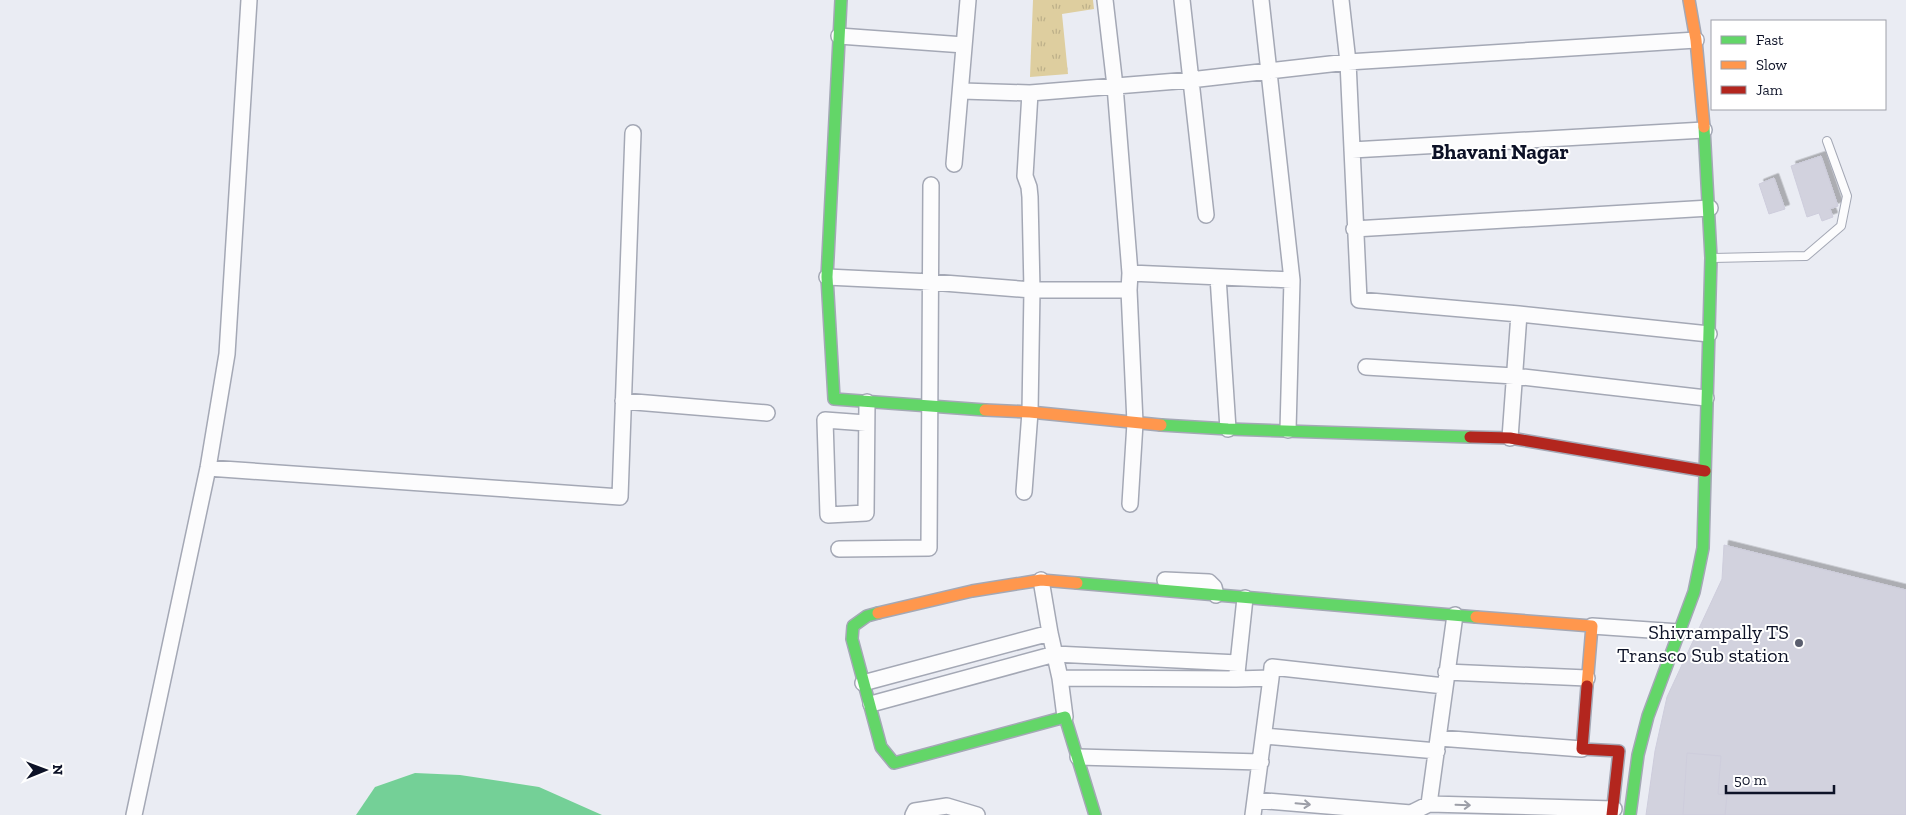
<svg xmlns="http://www.w3.org/2000/svg" width="1906" height="815" font-family="'Zilla Slab',serif">
<style>
.grass{fill:url(#grass-tufts)}
.water{fill:#74d097}
.building{fill:#d2d2de;stroke:#cecddc;filter:url(#shadow)}
.lines{fill:none;stroke-linecap:round;stroke-linejoin:round}
.lane-casing{stroke:#a4a8b5;stroke-width:10}
.street-casing{stroke:#a4a8b5;stroke-width:18}
.fast-casing{stroke:#a4a8b5;stroke-width:14}
.slow-casing{stroke:#a4a8b5;stroke-width:14}
.jam-casing{stroke:#a4a8b5;stroke-width:14}
.lane{stroke:#fcfcfd;stroke-width:8}
.street{stroke:#fcfcfd;stroke-width:15}
.fast{stroke:#63d668;stroke-width:11}
.slow{stroke:#ff974d;stroke-width:11}
.jam{stroke:#b3261e;stroke-width:11}
.oneway{stroke:#9c9ea7}
.poi-dot{fill:#5a5e6e;stroke:#fff;stroke-width:2}
.labels{text-anchor:middle;stroke-width:4;stroke-linejoin:round;paint-order:stroke}
.poi-label{font-size:20px;fill:#0d1227;stroke:#fff;text-anchor:end}
.neighbourhood-label{font-size:21px;font-weight:bold;fill:#0d1227;stroke:#fff}
</style>
<defs>
<pattern id="grass-tufts" width="24" height="20" patternUnits="userSpaceOnUse" patternTransform="scale(1.25)"><rect width="24" height="20" fill="#dece9f"/><path d="M3 7l-1-3M5 7V3M7 7l1-3M15 17l-1-3M17 17v-4M19 17l1-3" fill="none" stroke="#bdb089"/></pattern>
<filter id="shadow"><feDropShadow dx="4.5" dy="-4.5" stdDeviation="0" flood-color="#0004"/></filter>
</defs>
<rect width="100%" height="100%" fill="#eaecf3"/>
<path class="grass" d="M1033 0H1093L1094 9 1062 14 1068 74 1030 77Z"/>
<path class="water" d="M415 773 460 775 539 787 602 815H356L375 787Z"/>
<path class="building" d="M1821 156 1838 206 1830 209 1833 217 1822 221 1819 213 1807 217 1791 166Z
M1774 178 1785 209 1769 214 1759 184Z
M1724 545 1906 590V815H1646L1655 751 1667 697 1722 579Z
M1687 753 1721 756 1718 794 1727 795 1725 815H1683Z"/>
<g class="lines">
<defs>
<path id="lane" d="M1713 258 1806 256 1841 226 1847 196 1827 141"/>
<path id="street" d="M1105 0 1115 86 1130 273 1129 290 1135 423 1130 504
M1182 0 1206 215
M1261 0 1292 280
M1341 0 1348 62 1359 300 1519 314 1709 334
M839 36 964 45
M962 91 1030 93 1190 80 1348 62 1696 40
M1352 150 1704 130
M954 164 968 0
M1354 229 1710 208
M1130 273 1292 280 1288 430
M827 277 931 282 1032 290H1129
M1218 277 1228 429
M1366 367 1514 376 1706 398
M623 401 767 413
M866 423 825 420 828 515 866 513 867 402
M1510 438 1519 314
M208 468 620 497 633 133
M1024 492 1030 412 1032 290 1030 197 1029 187 1025 176 1030 93
M839 549 929 548 931 185
M1041 580 1050 633 1060 678
M1165 580 1209 582 1214 587 1216 595
M1592 626 1679 632
M1446 672 1587 678
M1237 673 1245 598
M1271 678 1272 667 1444 686
M863 683 1050 633
M871 704 1055 654 1238 663
M1065 717 1060 678 1236 679 1271 678 1253 815
M1264 736 1437 751
M1439 738 1582 749
M1078 757 1261 762
M1255 800 1411 813 1429 804 1614 809
M1429 804 1455 615
M134 815 208 468 227 354 249 0
M913 815 915 811 947 806 977 815"/>
<path id="fast" d="M841 0 827 277 834 399 985 410
M1161 425 1228 429 1470 437
M1077 583 1476 617
M878 613 867 616 853 626 852 639 881 747 894 763 1065 717 1095 815
M1630 815 1638 755 1648 716 1694 592 1703 548 1711 258 1704 127"/>
<path id="slow" d="M1689 0 1696 40 1704 127
M985 410 1030 412 1161 425
M878 613 972 591 1041 580 1077 583
M1476 617 1592 626 1587 686"/>
<path id="jam" d="M1470 437 1510 438 1705 471
M1587 686 1582 749 1619 751 1612 815"/>
</defs>
<use href="#lane" class="lane-casing"/>
<use href="#street" class="street-casing"/>
<use href="#fast" class="fast-casing"/>
<use href="#slow" class="slow-casing"/>
<use href="#jam" class="jam-casing"/>
<use href="#lane" class="lane"/>
<use href="#street" class="street"/>
<use href="#fast" class="fast"/>
<use href="#slow" class="slow"/>
<use href="#jam" class="jam"/>
</g>
<defs><path id="oneway-shaft" d="M-6 0H5M1.5-3L5.5 0L1.5 3" fill="none" stroke-width="1.6" stroke-linecap="round" stroke-linejoin="round" transform="scale(1.25)"/></defs>
<g class="oneway">
<use href="#oneway-shaft" transform="translate(1303 804) rotate(5)"/>
<use href="#oneway-shaft" transform="translate(1463 805) rotate(2)"/>
</g>
<circle class="poi-dot" cx="1799" cy="643" r="5"/>
<g class="labels">
<g class="poi-label">
<text x="1789" y="639">Shivrampally TS<tspan x="1789" dy="23">Transco Sub station</tspan></text>
</g>
<g class="neighbourhood-label">
<text x="1500" y="159">Bhavani Nagar</text>
</g>
</g>
<rect x="1711" y="20" width="175" height="90" fill="#ffffff" stroke="#9ea0a9"/>
<rect x="1721" y="36" width="25" height="8" fill="#63d668" stroke="#9ea0a9"/>
<text x="1756" y="45" font-size="15" fill="#0d1227">Fast</text>
<rect x="1721" y="61" width="25" height="8" fill="#ff974d" stroke="#9ea0a9"/>
<text x="1756" y="70" font-size="15" fill="#0d1227">Slow</text>
<rect x="1721" y="86" width="25" height="8" fill="#b3261e" stroke="#9ea0a9"/>
<text x="1756" y="95" font-size="15" fill="#0d1227">Jam</text>
<g transform="translate(45 770) rotate(89)" stroke="#ffffff" stroke-width="4" paint-order="stroke">
<path d="M0-4L9 19L0 12L-9 19Z" fill="#0d1227"/>
<text y="-8" font-size="14" font-weight="bold" text-anchor="middle" fill="#0d1227">N</text>
</g>
<path d="M1726 785v8h108v-8" fill="none" stroke="#0d1227" stroke-width="2.5"/>
<text x="1734" y="785" font-size="15" fill="#0d1227" stroke="#ffffff" stroke-width="4" paint-order="stroke">50 m</text>
</svg>
